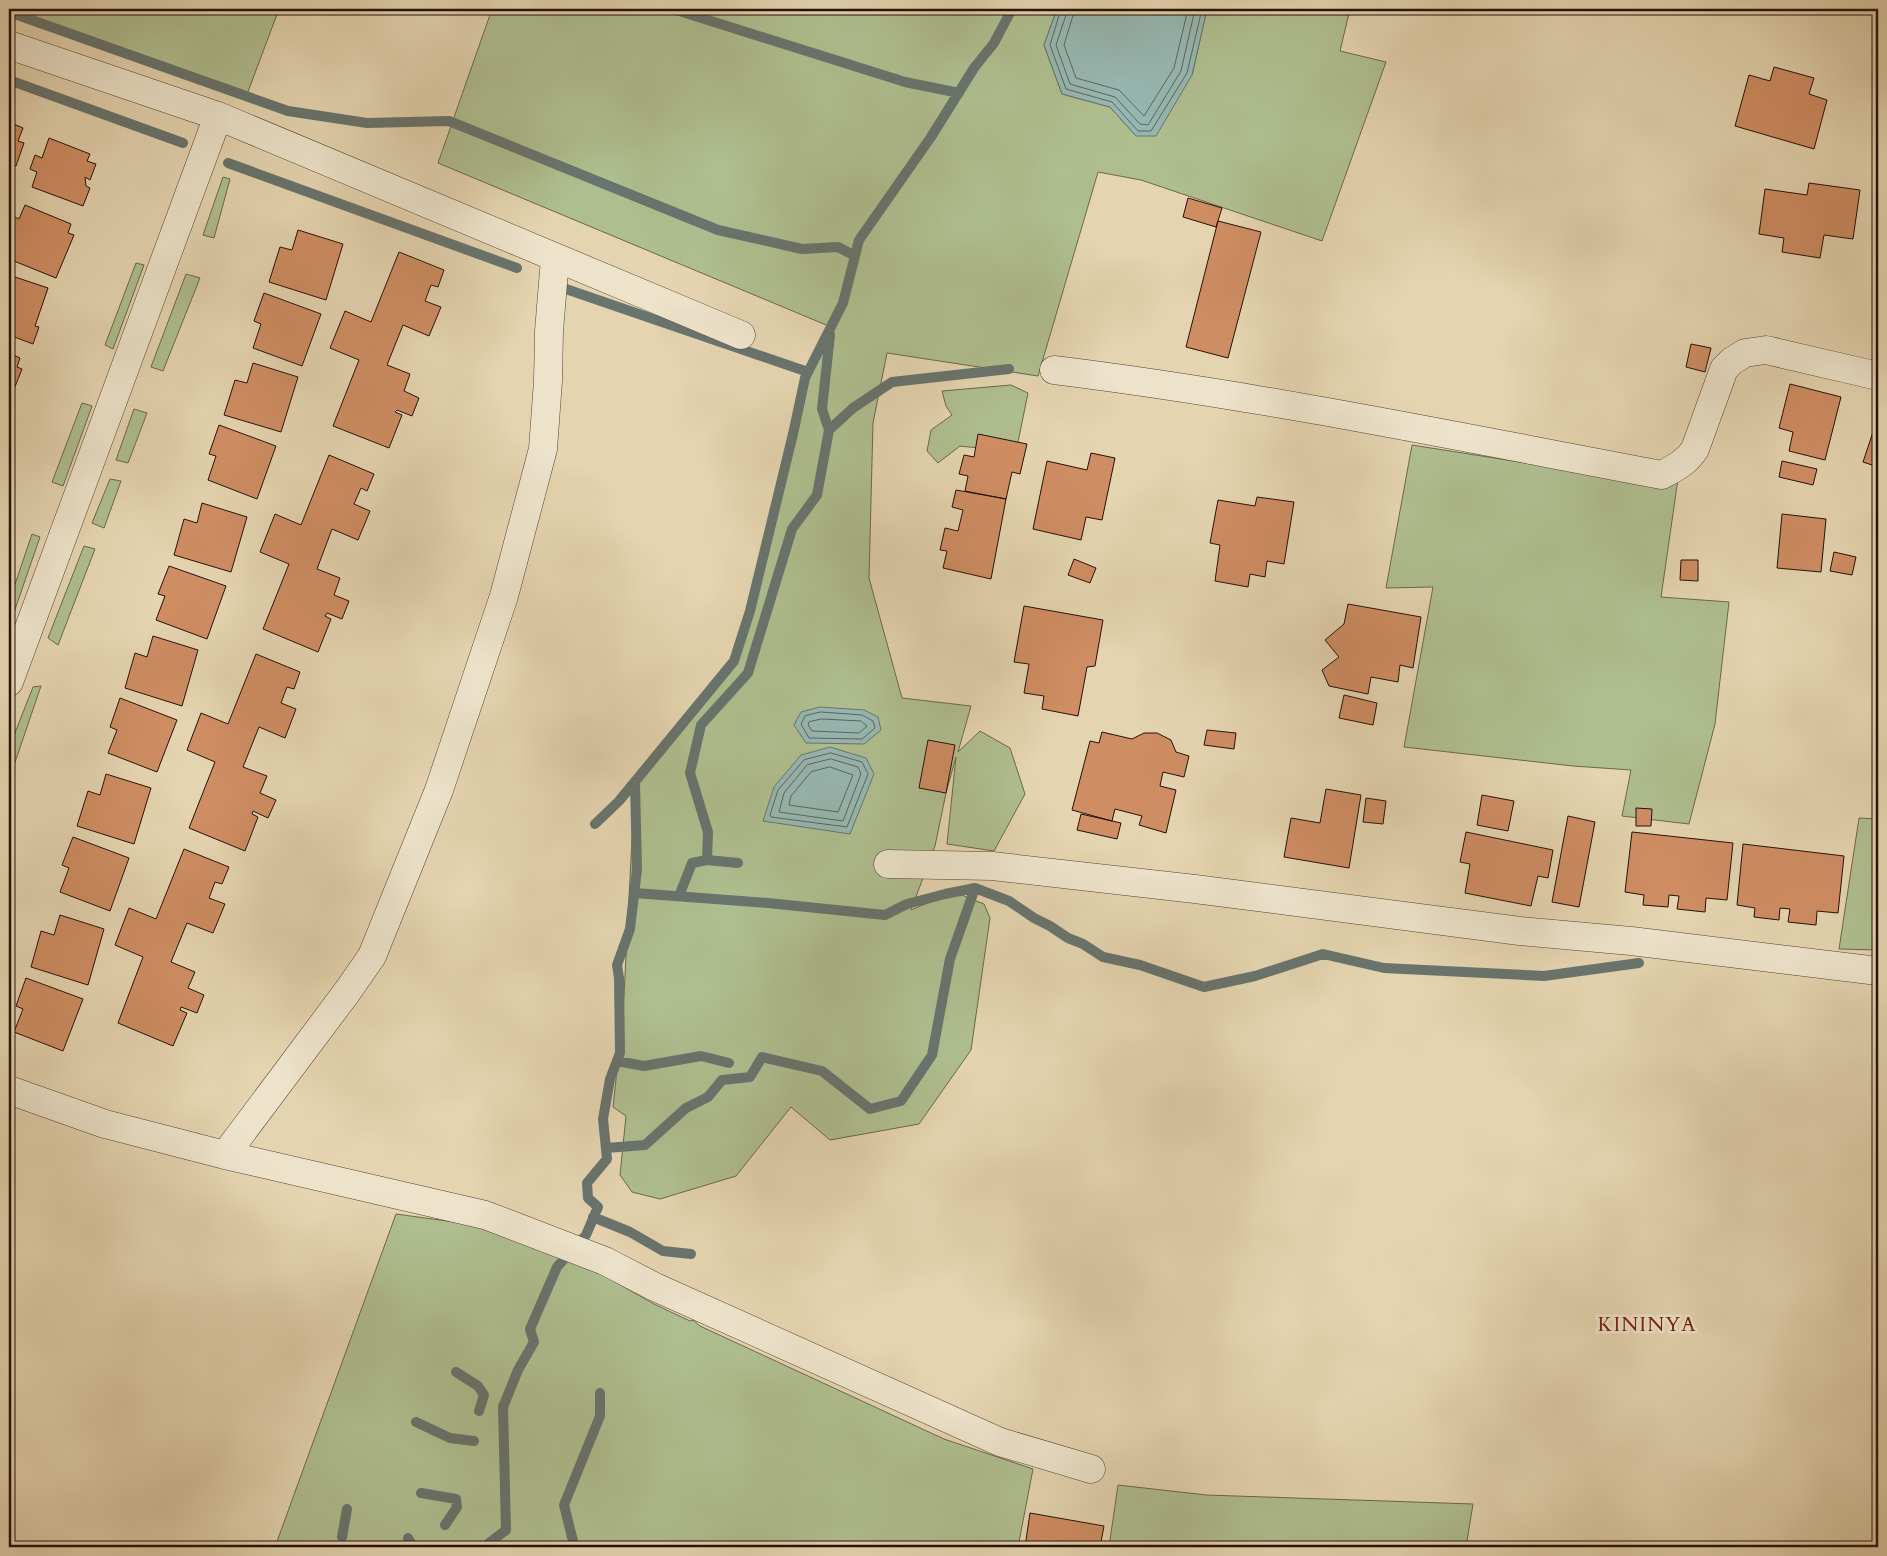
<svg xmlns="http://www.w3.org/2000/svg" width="1887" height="1556" font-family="Cardo,serif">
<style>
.green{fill:#afbe8f;stroke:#6a674c}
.water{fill:#96b7b1;stroke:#68746e}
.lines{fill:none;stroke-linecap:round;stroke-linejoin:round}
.shore{stroke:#5d645d;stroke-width:1}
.stream{stroke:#68746e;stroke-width:10}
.building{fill:#cf8d63;stroke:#241009}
.minor-casing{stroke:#544132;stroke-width:29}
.minor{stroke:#ede3cb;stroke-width:28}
.labels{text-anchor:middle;stroke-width:5;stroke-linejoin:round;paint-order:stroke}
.quarter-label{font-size:20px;letter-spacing:1px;fill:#7a1f14;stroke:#ede3cb}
</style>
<rect width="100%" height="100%" fill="#e4d4af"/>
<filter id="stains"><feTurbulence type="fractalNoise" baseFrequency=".004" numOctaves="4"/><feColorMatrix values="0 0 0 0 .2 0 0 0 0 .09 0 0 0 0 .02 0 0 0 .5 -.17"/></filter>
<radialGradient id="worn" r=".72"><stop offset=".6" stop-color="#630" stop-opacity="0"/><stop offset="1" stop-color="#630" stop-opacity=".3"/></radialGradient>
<path class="green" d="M9 9H279L246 97 9 12Z
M492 9H1057L1044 45 1062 94 1110 107 1136 136 1192 75 1207 9H1350L1340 51 1386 62 1322 241 1141 180 1098 172 1038 376 887 353 873 423 869 578 902 698 971 706 958 752 980 731 1010 748 1025 794 994 851 947 844 956 757 946 793 935 846 911 910 954 892 984 904 990 918 971 1050 919 1124 830 1140 791 1107 736 1176 660 1199 632 1192 620 1175 626 1116 613 1107 623 1014 635 782 734 661 750 611 808 372 831 327 438 163Z
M223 177 230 179 214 238 203 235Z
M136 263 144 265 113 349 105 345Z
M186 274 200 278 163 371 151 367Z
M1011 385 1028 393 1017 447 988 449 960 446 938 463 927 451 931 430 952 415 946 406 942 391Z
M82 403 92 406 63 486 52 482Z
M134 409 147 413 128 463 116 460Z
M1412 445 1665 485 1678 479 1661 597 1729 602 1715 724 1689 824 1622 816 1631 770 1573 766 1404 747 1433 587 1386 588Z
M110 479 121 481 104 528 92 523Z
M32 534 40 537 11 621H9V602Z
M84 546 95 549 58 645 48 638Z
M41 686 9 780V748L33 687Z
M1859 818 1878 819V950L1839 949Z
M396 1214 469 1224 587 1266 654 1304 690 1321 693 1320 700 1326 944 1439 1033 1469 1018 1547H275Z
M1118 1485 1206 1495 1473 1504 1466 1547H1109Z"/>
<path class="water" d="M1057 9H1207L1192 75 1156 136H1136L1110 107 1062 94 1044 45Z
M820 707 864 710 878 717 881 730 864 744 806 743 794 725 801 712Z
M830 747 866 758 874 774 850 834 763 821 774 787 801 755Z"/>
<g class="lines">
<path class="shore" d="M1061 9 1050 45 1066 89 1112 102 1138 131H1151L1187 73 1202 9
M1068 9 1056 45 1070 84 1115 97 1140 124 1148 125 1181 71 1195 9
M1075 9 1064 45 1076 78 1119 90 1144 116 1174 68 1188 9
M821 712 862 715 873 721 875 728 862 739 809 738 801 724 805 716Z
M822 719 861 721 867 726 859 733 812 731 808 725 809 722Z
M831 753 862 762 868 774 847 827 771 817 770 815 778 790 804 760Z
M831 759 858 767 861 774 843 821 779 812 784 793 807 765Z
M830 767 853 775 838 812 789 805 791 796 811 772Z"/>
<path class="stream" d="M676 10 905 82 959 93
M9 12 288 111 367 123 449 121 718 230 802 249 838 247 855 256
M9 80 183 143
M228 163 517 268
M563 288 808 372
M829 430 853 408 892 382 1009 369
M595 824 619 801 734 661 750 611 793 434 805 378 843 303 859 240 931 137 974 68 994 43 1012 9
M707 860 738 863
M635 893 768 903 885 915 907 904 945 894 975 888 1009 901 1034 918 1050 926 1068 938 1083 944 1103 957 1140 965 1204 987 1255 976 1323 954 1384 968 1544 976 1639 963
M679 896 692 863 707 860 708 832 690 773 701 725 748 673 792 529 817 495 829 430 822 409 830 335
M617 1061 644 1066 701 1056 729 1063
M606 1148 645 1145 686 1108 708 1097 722 1080 750 1077 762 1057 822 1071 870 1109 901 1101 932 1055 950 959 975 888
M593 1217 630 1232 663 1251 691 1254
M456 1372 478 1386 484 1395 479 1411
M416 1422 450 1438 474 1441
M421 1493 456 1499 457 1507 445 1525
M342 1537 347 1509
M408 1538 413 1547
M484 1547 506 1530 503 1407 518 1370 534 1342 530 1329 557 1267 586 1235 598 1207 588 1198 587 1183 607 1159 603 1119 610 1079 620 1053 619 978 617 965 630 929 637 869 635 782
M571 1547 573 1541 564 1505 600 1416V1393"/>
</g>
<path class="building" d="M1774 67 1814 78 1809 94 1827 100 1814 149 1735 126 1749 75 1770 81Z
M9 122 23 128 18 141 24 143 16 166 11 165 9 171Z
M49 138 90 154 87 161 96 164 90 180 85 177 86 186 90 188 83 206 32 187 37 172 30 169 35 155 42 158Z
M1809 183 1860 190 1853 239 1824 235 1820 258 1782 252 1784 238 1759 234 1765 189 1807 195Z
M1188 198 1222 208 1216 227 1183 217Z
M25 205 71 224 68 233 74 235 56 278 9 259V221L11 215 19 219Z
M1218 221 1261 232 1228 358 1186 347Z
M298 230 343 244 326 300 269 282 280 247 292 250Z
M399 252 444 270 438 287 431 285 425 301 441 307 429 336 403 325 387 365 410 374 404 391 419 398 412 416 397 410 395 412 402 415 389 448 333 426 359 360 330 348 345 311 371 322Z
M9 275 48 288 35 326 39 327 33 344 9 335Z
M264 293 321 314 302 366 253 348 261 324 254 321Z
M1691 344 1711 348 1705 372 1686 367Z
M9 353 20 358 17 367 22 369 9 402Z
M253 363 298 377 281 432 224 415 235 380 247 383Z
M1790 384 1841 397 1825 460 1789 451 1793 432 1779 428Z
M1878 417V467L1863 462Z
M219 425 276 446 257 499 208 480 216 456 209 454Z
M978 434 1027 444 1020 474 1012 472 1006 499 965 491 968 476 959 474 964 455 974 457Z
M1091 453 1115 458 1102 520 1086 517 1081 540 1033 529 1047 461 1087 470Z
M329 455 374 474 367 491 361 488 354 504 370 511 358 540 332 529 317 569 340 578 334 595 349 601 342 619 327 613 325 616 331 619 318 652 263 629 289 564 260 552 275 514 301 525Z
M1782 461 1817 469 1813 485 1779 477Z
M956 490 1006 499 991 579 943 568 947 551 940 550 945 528 958 531 963 510 952 507Z
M1257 497 1294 502 1284 564 1267 561 1265 577 1250 574 1248 587 1215 581 1220 545 1210 543 1218 500 1255 506Z
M202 503 247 517 231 572 174 555 184 519 197 523Z
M1782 514 1826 519 1821 572 1777 568Z
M1834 552 1856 557 1852 575 1830 571Z
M1074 559 1096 568 1090 583 1068 575Z
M1681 560H1698V581L1680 580Z
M169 566 226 586 207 639 156 620 165 596 158 594Z
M1348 604 1421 617 1413 668 1400 665 1398 682 1371 677 1368 694 1329 686 1322 670 1339 657 1325 640 1344 624Z
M1024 606 1103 620 1095 666 1087 667 1078 716 1042 709 1044 696 1024 693 1029 664 1014 662Z
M153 636 198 650 182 706 125 688 135 653 147 657Z
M256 654 300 672 294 689 287 687 281 703 296 709 285 738 259 727 243 767 267 776 260 793 276 800 268 818 253 811 252 814 258 817 245 851 189 828 215 762 187 750 201 713 228 724Z
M1344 695 1377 703 1373 725 1339 718Z
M120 698 177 720 157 772 108 753 117 730 110 727Z
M1207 730 1236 733 1234 749 1204 745Z
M1102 732 1132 739 1144 733H1157L1171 740 1176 752 1189 756 1184 777 1163 772 1160 786 1176 790 1166 833 1139 825 1142 816 1115 809 1112 821 1072 810 1090 741 1099 743Z
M928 740 955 745 946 793 919 788Z
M106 774 151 788 134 844 77 826 88 791 100 795Z
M1326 789 1361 795 1349 868 1284 857 1291 818 1320 823Z
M1482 795 1514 801 1508 831 1477 825Z
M1366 798 1386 801 1383 824 1363 822Z
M1636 808 1652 809 1651 826H1636Z
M1081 814 1121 823 1117 839 1077 830Z
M1568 816 1595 822 1579 907 1552 902Z
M1466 832 1553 850 1548 878 1538 876 1531 906 1465 893 1470 864 1460 862Z
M1632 832 1733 843 1727 900 1706 898 1705 912 1677 909 1679 896 1669 895 1668 907 1643 905 1644 895 1625 892Z
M73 837 129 858 110 911 60 892 69 868 62 865Z
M1743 844 1844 856 1838 913 1817 911 1816 925 1788 922 1790 909 1780 908 1779 920 1754 917 1755 908 1737 905Z
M184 849 229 867 222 884 215 882 209 898 225 904 213 933 187 923 171 962 195 972 188 988 204 995 197 1013 181 1007 180 1010 187 1013 173 1046 118 1023 143 957 115 945 129 908 156 919Z
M60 915 104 929 88 985 31 967 41 931 54 935Z
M26 978 83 999 63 1051 14 1032 23 1009 16 1006Z
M1030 1513 1104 1526 1100 1547H1025Z"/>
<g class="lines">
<defs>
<path id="minor" d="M9 45 218 116 741 335
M1054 370C1258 395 1460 437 1662 475 1675 468 1687 462 1695 449L1724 369 1732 361 1745 353 1766 350 1878 376
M9 682 218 116
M888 864 992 866 1195 889 1520 931 1631 941 1878 971
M9 1090 105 1124 225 1155 485 1215 605 1261 655 1287 1000 1442 1091 1469
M225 1155 347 992 372 956 439 790 504 596 543 449 548 381 549 331 555 259"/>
</defs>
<use href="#minor" class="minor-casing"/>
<use href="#minor" class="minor"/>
</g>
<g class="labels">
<g class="quarter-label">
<text x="1647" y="1331">KININYA</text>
</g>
</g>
<rect width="1887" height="1556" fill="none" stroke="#e4d4af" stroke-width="30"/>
<rect x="10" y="10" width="1867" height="1536" fill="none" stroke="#241009" stroke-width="2.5"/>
<rect x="15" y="15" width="1857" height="1526" fill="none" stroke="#241009"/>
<rect width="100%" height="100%" filter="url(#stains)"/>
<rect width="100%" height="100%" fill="url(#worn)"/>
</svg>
